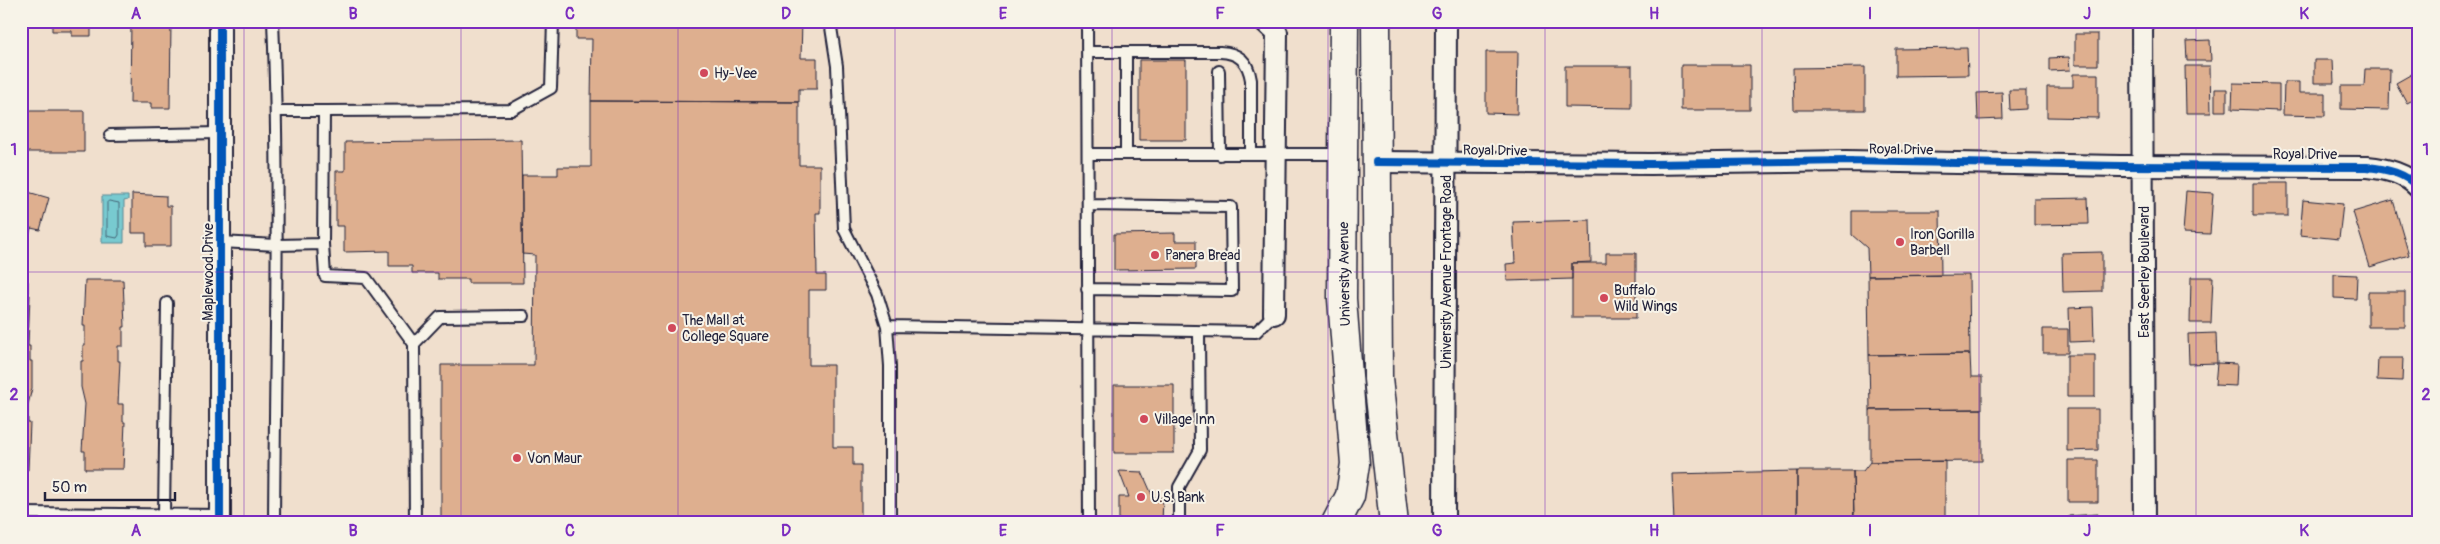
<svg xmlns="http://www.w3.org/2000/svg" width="2440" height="544" font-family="Pangolin,sans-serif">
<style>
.water{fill:#78cad0;stroke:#568794}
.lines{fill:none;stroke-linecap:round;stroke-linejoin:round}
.shore{stroke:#446577;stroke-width:1}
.building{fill:#deaf8f;stroke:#22223b}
.service-casing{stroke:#22223b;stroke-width:14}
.minor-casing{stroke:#22223b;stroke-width:24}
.primary-casing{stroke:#22223b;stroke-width:31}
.service{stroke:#f7f3e8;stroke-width:10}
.minor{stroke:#f7f3e8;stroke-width:20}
.primary{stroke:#f7f3e8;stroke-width:28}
.cycleway-casing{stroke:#f7f3e8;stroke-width:11}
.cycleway{stroke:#0057b8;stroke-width:8}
.grid{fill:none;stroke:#7b2cbf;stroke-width:1;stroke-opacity:0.55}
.poi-dot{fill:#d1495b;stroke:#f7f3e8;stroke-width:2}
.labels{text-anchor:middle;stroke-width:4;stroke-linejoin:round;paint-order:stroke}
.poi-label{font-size:14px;fill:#22223b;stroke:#f7f3e8;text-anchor:start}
.street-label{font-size:14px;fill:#22223b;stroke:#f7f3e8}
.neatline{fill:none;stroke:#7b2cbf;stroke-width:2}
.grid-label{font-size:16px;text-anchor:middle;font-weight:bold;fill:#7b2cbf}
</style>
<rect width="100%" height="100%" fill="#f0dfcd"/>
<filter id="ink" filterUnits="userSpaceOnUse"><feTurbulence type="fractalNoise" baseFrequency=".02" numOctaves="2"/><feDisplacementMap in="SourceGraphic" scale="10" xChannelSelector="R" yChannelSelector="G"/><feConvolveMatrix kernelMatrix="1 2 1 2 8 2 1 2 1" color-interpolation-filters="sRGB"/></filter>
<g filter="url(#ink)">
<path class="water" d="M102 196H128V200L124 201V243H102Z"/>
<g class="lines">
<path class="shore" d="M109 201 119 203V235L117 238 107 236V203Z"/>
</g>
<path class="building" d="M52 21H91V36H72V31H52Z
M131 21H171L170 108H151V103H130Z
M565 21H802L801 58H817V89H799V102L591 101 592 39H576V28H565Z
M2075 34H2098V65H2075Z
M2210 40 2211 61H2187L2186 41Z
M1967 48 1968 75 1896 76V49Z
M1486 52H1518L1517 114 1486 113Z
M2069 57 2070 70 2049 71V58Z
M1139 60H1186V140H1139Z
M2314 60H2333L2334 83H2314Z
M1681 65H1750V110H1681Z
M1565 66H1632V108L1565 107Z
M2185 66H2210L2211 113H2186Z
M1865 67V110H1794L1793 68Z
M2365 69H2390L2389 110 2341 109V86H2364Z
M2419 70V97L2407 103 2396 83Z
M2073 74H2098V118L2047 117V87H2073Z
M2284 82H2299V93H2325V116L2283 115Z
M2233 83 2279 84V111L2232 109Z
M2215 89H2227V111H2215Z
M2009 90H2026V109L2010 110Z
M2002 92 2003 119 1978 120 1977 93Z
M591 101 799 102V165H820V213H816L817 275H826V290H809V365H833V447H853V465H861V523H441V365H534L535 255 522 254V175H558V167H591Z
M21 111H84V152H21Z
M521 140 523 283H468V279H438V273H412V266H389V251L344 252V226H336V171H345V142Z
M2253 183H2288V216H2253Z
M21 190 49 198 40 230 31 228 23 256H21Z
M2186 191 2213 193 2210 234 2183 233Z
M132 194 166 196V206H171V246H146V233H132Z
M2088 198 2089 224 2034 225V199Z
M2303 200 2343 204 2339 239 2300 235Z
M2393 200 2409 255 2370 267 2353 212Z
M1852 211H1940L1941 275 1868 276 1867 248 1852 235Z
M1590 220 1591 262 1572 263V279L1507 281 1506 264 1515 263 1513 222Z
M1175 233V241H1196V269L1114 270V234Z
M2102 252V291L2063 292 2062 253Z
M1606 253H1636V318H1572V263H1606Z
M2334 274 2357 275 2356 299 2334 298Z
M1969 275 1970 354 1869 355 1868 276Z
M2191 277H2213L2211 323H2190Z
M85 280H123L125 327H123V346H118V361H120L118 404H123V422H125L123 469H85V451H82L85 404 81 387V361H83V345H85V326H83Z
M21 281H28V295H30L28 346H30V361H32V388L28 405V423H30L28 470H21Z
M2368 292H2405V327H2368Z
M2093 307 2094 341 2070 342 2069 308Z
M2043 329H2068V353H2043Z
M2216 333 2217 363 2189 364 2188 334Z
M1970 354 1971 377H1982V409L1870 410 1869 355Z
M2067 355H2095V397H2067Z
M2378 358H2403L2402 381 2377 380Z
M2217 363 2237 364 2236 386 2215 385Z
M1114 385H1174V453H1114Z
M1982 409V461L1870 462V410Z
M2067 409H2098V450L2067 451Z
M2068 460H2098V502H2068Z
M1945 461V523H1854L1853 471H1863L1870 462Z
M1119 471 1142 472 1153 497 1163 498 1162 523H1119V497H1129Z
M1797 471V523H1674L1672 474Z
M1797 471H1853L1854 523H1797Z
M2098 514V523H2069V516Z"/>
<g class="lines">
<defs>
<path id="service" d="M273 21C280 188 275 355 274 523
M830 21 837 66 844 229 877 294 887 326 890 366V523
M1087 21 1089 523
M1088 52H1220C1239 53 1248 61 1251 80V154
M1126 52V154
M1219 71 1220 155
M277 111H324
M110 135 220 133
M1088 154H1342
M221 242 277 245 323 244 324 111 511 110 551 88 553 21
M323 244 325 276 366 278 414 344 415 523
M1087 289 1232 291 1231 207 1088 205
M887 326 1256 332 1274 314
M414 344 440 317 524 316
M21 513 220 515
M164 514 167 303
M1179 523V487L1200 450 1199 332"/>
<path id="minor" d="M1264 21 1277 33 1274 314
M2142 21 2144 523
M1376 162 1651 164 1846 161 2120 166 2367 167C2387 169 2405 173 2419 188
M220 523V21
M1444 523 1446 21"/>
<path id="primary" d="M1376 21 1378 379 1394 523
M1336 523 1350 496 1355 464 1342 299 1344 21"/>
</defs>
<use href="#service" class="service-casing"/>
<use href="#minor" class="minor-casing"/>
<use href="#primary" class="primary-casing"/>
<use href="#service" class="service"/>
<use href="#minor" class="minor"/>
<use href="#primary" class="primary"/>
<defs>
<path id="cycleway" d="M1376 162 1651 164 1846 161 2120 166 2367 167C2387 169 2405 173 2419 188
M220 523V21"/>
</defs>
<use href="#cycleway" class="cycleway-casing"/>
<use href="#cycleway" class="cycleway"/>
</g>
</g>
<path class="grid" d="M244 21V523M461 21V523M678 21V523M895 21V523M1112 21V523M1328 21V523M1545 21V523M1762 21V523M1979 21V523M2196 21V523M21 272H2419"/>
<g class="poi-dot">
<circle cx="704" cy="73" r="5"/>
<circle cx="1900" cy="242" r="5"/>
<circle cx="1155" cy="255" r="5"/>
<circle cx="1604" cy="298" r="5"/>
<circle cx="672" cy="328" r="5"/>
<circle cx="1144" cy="419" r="5"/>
<circle cx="517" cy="458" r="5"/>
<circle cx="1141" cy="497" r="5"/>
</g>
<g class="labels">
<g class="poi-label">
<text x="714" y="78">Hy-Vee</text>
<text x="1910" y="239">Iron Gorilla<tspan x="1910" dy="16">Barbell</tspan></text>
<text x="1165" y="260">Panera Bread</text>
<text x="1614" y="295">Buffalo<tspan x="1614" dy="16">Wild Wings</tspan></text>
<text x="682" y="325">The Mall at<tspan x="682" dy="16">College Square</tspan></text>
<text x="1154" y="424">Village Inn</text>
<text x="527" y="463">Von Maur</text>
<text x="1151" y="502">U.S. Bank</text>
</g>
<g class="street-label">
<text transform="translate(1901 149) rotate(1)" y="5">Royal Drive</text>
<text transform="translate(1495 150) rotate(1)" y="5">Royal Drive</text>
<text x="2305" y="159">Royal Drive</text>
<text transform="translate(208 272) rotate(-90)" y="5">Maplewood Drive</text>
<text transform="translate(1446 272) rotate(-90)" y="5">University Avenue Frontage Road</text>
<text transform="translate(2144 272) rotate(-90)" y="5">East Seerley Boulevard</text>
<text transform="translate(1344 274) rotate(-91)" y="5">University Avenue</text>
</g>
</g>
<rect width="2440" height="544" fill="none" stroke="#f7f3e8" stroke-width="55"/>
<path d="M45 492v8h130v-8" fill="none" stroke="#22223b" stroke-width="2.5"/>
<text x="52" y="492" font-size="15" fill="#22223b" stroke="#f7f3e8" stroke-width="4" paint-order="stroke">50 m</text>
<rect x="28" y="28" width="2384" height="488" class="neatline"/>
<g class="grid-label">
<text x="136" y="19">A</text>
<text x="353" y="19">B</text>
<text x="570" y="19">C</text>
<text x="786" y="19">D</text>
<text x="1003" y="19">E</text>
<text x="1220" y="19">F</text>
<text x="1437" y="19">G</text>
<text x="1654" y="19">H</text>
<text x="1870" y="19">I</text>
<text x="2087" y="19">J</text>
<text x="2304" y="19">K</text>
<text x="14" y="155">1</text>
<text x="2426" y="155">1</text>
<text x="14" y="400">2</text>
<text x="2426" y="400">2</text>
<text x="136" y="536">A</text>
<text x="353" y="536">B</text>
<text x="570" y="536">C</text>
<text x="786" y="536">D</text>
<text x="1003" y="536">E</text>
<text x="1220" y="536">F</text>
<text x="1437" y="536">G</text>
<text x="1654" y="536">H</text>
<text x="1870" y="536">I</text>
<text x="2087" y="536">J</text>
<text x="2304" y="536">K</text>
</g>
</svg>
